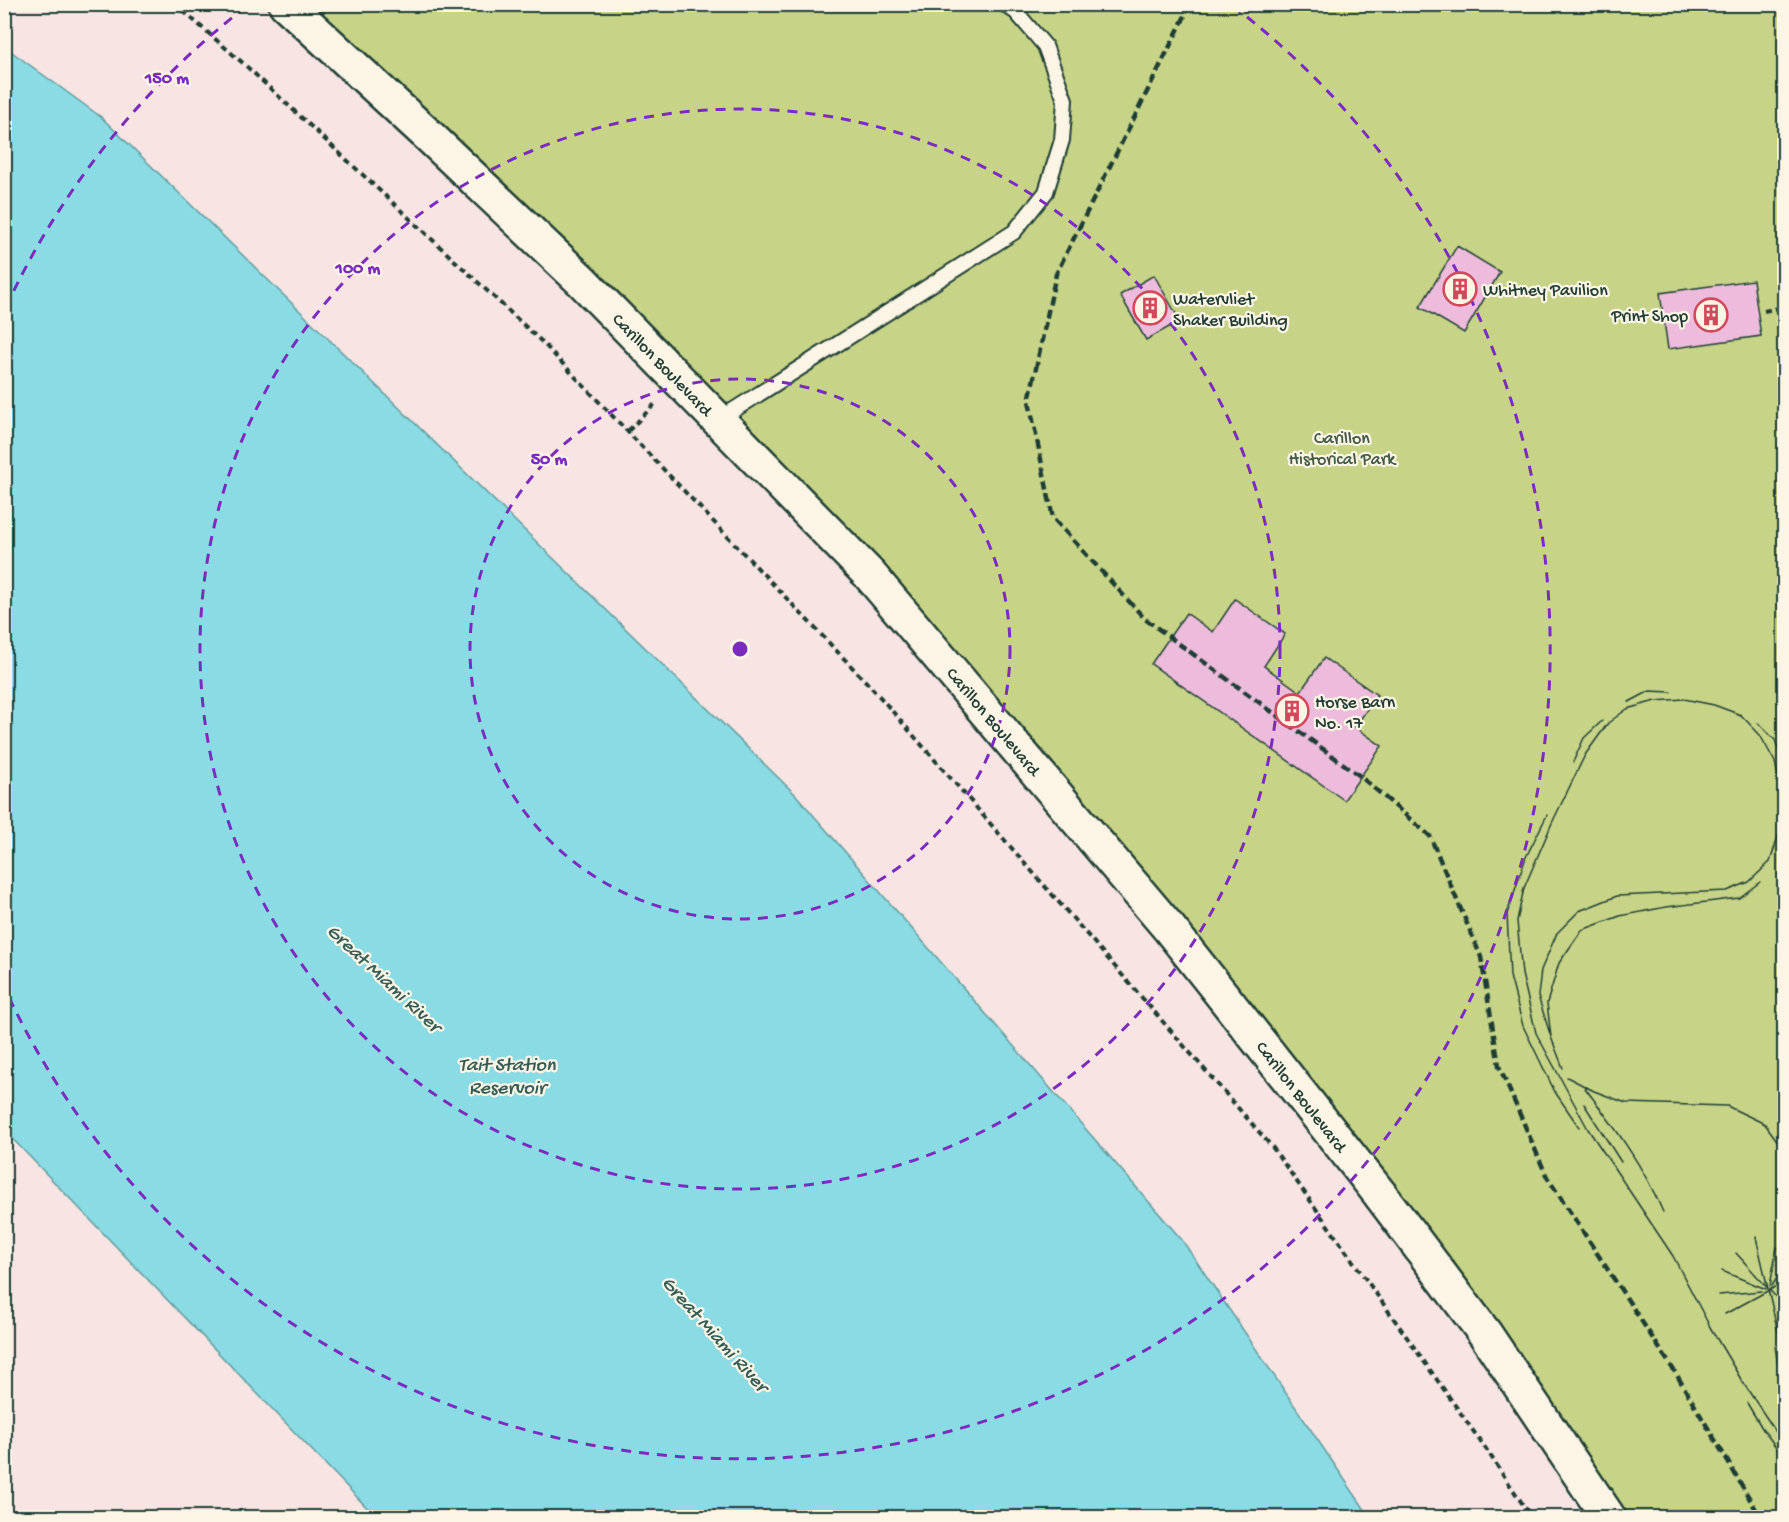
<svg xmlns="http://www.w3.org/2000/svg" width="1789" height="1522" font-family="'Gochi Hand',sans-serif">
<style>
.green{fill:#c7d488;stroke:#73885e;stroke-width:1.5}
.water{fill:#8adbe4;stroke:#5f9c9e;stroke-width:1.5}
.building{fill:#edbcdc;stroke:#1f3d34;stroke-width:1.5}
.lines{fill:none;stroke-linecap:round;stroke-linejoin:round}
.service-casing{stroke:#1f3d34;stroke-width:18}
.tertiary-casing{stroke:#1f3d34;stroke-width:38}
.path{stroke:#1f3d34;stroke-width:4;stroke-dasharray:6 4.5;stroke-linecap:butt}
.service{stroke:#fcf5e5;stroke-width:14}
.tertiary{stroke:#fcf5e5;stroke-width:33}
.tram{stroke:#1f3d34;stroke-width:1.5}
.rail{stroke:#1f3d34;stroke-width:4.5;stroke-dasharray:9 4.5;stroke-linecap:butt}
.ring{fill:none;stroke:#7b2cbf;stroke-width:3;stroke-dasharray:10 8}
.labels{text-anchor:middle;stroke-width:4.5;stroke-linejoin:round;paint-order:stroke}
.poi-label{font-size:18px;fill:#1f3d34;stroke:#fcf5e5;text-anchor:start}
.street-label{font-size:18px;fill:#1f3d34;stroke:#fcf5e5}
.park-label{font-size:18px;fill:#415b45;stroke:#fcf5e5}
.water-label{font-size:20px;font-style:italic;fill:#345d57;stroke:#fcf5e5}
.centre{fill:#7b2cbf;stroke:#fcf5e5;stroke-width:3}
.ring-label{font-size:18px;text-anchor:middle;font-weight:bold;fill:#7b2cbf;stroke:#fcf5e5;stroke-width:4.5;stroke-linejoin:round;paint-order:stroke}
</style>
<rect width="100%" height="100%" fill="#f8e4e2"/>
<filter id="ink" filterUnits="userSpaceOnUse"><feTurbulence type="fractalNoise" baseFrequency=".0167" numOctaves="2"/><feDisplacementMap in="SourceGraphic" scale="12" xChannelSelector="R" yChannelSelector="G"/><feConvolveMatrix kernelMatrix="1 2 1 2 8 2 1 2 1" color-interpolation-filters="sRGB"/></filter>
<g filter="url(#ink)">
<path class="green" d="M286 5H1784V1517H1609L1486 1335 869 574Z"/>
<path class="water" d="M5 47 101 117 795 794 1182 1240 1370 1517H376L5 1131Z"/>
<path class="building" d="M1457 246 1500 272 1464 333 1420 307Z
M1154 275 1180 321 1146 340 1120 295Z
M1753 280 1761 336 1668 349 1660 293Z
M1235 599 1285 634 1264 666 1300 692 1324 658 1377 695 1355 727 1382 746 1344 800 1151 664 1186 613 1213 632Z"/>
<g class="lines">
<defs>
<path id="service" d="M718 420 1014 232 1046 192 1062 140 1065 100 1045 46 1016 12 1004 4"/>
<path id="tertiary" d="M286 4 429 136 582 281 869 574 1169 928 1379 1193 1486 1335 1609 1518"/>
</defs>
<use href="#service" class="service-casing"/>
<use href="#tertiary" class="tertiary-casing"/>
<path class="path" d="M175 4 244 64 542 342 873 689 1273 1148 1486 1449 1532 1518
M1764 311 1784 307
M628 431 655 404"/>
<use href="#service" class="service"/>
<use href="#tertiary" class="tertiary"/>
<path class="tram" d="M1629 702 1650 691 1671 692
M1758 723 1775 740 1783 763
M1573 762 1584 738 1602 721
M1547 815 1526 857 1507 914 1510 976 1523 1026 1555 1092 1579 1127
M1551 1037 1538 996 1541 970 1557 933 1579 911 1617 896 1727 891 1749 882 1770 862 1781 827 1782 794 1775 762 1760 735 1741 715 1714 705 1684 699 1655 701 1627 709 1608 723 1585 755 1552 823 1524 888 1517 921 1522 974 1536 1033 1588 1129 1673 1256 1710 1327 1742 1381 1784 1444
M1563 1068 1551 1037 1547 1003 1559 963 1582 930 1620 916 1666 907 1739 898 1760 882
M1567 1077 1594 1091 1626 1103 1727 1106 1765 1124 1784 1150
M1585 1088C1614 1126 1644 1167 1663 1212
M1584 1104 1621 1162
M1756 1237 1784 1358
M1736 1253 1784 1306
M1722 1271 1766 1289
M1770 1286 1777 1247
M1772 1286 1784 1267
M1719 1295 1761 1291
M1725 1314 1784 1282
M1775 1346 1784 1408
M1747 1403 1762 1428 1784 1458"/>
<path class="rail" d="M1191 4 1056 274 1029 401 1053 518 1145 619 1360 776 1430 836 1481 957 1499 1066 1547 1177 1675 1372 1761 1518"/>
</g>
</g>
<g class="ring">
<circle cx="740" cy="649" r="270"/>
<circle cx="740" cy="649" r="540"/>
<path d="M6 307A810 810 0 0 1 247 6M1233 6A810 810 0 1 1 6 991"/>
</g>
<defs>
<symbol id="building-ring" viewBox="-11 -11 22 22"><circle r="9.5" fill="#fcf5e5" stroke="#d1495b" stroke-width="1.5"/><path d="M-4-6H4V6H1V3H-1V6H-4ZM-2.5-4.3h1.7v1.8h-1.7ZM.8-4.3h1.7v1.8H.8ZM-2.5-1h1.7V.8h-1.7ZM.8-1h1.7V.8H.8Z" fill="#d1495b"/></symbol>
</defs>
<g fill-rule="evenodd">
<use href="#building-ring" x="1441" y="270" width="38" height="38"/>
<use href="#building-ring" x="1131" y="289" width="38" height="38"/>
<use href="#building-ring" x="1692" y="296" width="38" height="38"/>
<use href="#building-ring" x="1273" y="692" width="38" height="38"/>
</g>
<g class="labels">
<g class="poi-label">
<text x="1483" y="295">Whitney Pavilion</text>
<text x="1173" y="304">Watervliet<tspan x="1173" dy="21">Shaker Building</tspan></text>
<text x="1688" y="321" text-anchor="end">Print Shop</text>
<text x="1315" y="707">Horse Barn<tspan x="1315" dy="21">No. 17</tspan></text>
</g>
<g class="street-label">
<text transform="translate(663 364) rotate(46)" y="6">Carillon Boulevard</text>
<text transform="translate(994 721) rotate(50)" y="6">Carillon Boulevard</text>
<text transform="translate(1302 1096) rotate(52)" y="6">Carillon Boulevard</text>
</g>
<g class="park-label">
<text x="1342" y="443">Carillon<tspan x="1342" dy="21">Historical Park</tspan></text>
</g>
<g class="water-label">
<text transform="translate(385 977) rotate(43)" y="7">Great Miami River</text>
<text x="507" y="1070">Tait Station<tspan x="507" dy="23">Reservoir</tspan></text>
<text transform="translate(716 1333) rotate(48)" y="7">Great Miami River</text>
</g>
</g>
<circle cx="740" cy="649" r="9" class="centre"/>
<g class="ring-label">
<text x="167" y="83">150 m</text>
<text x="358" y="273">100 m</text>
<text x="549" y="464">50 m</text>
</g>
<rect width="1789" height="1522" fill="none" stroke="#fcf5e5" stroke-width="24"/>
<rect x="12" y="12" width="1765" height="1498" fill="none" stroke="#1f3d34" stroke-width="2" filter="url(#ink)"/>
</svg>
